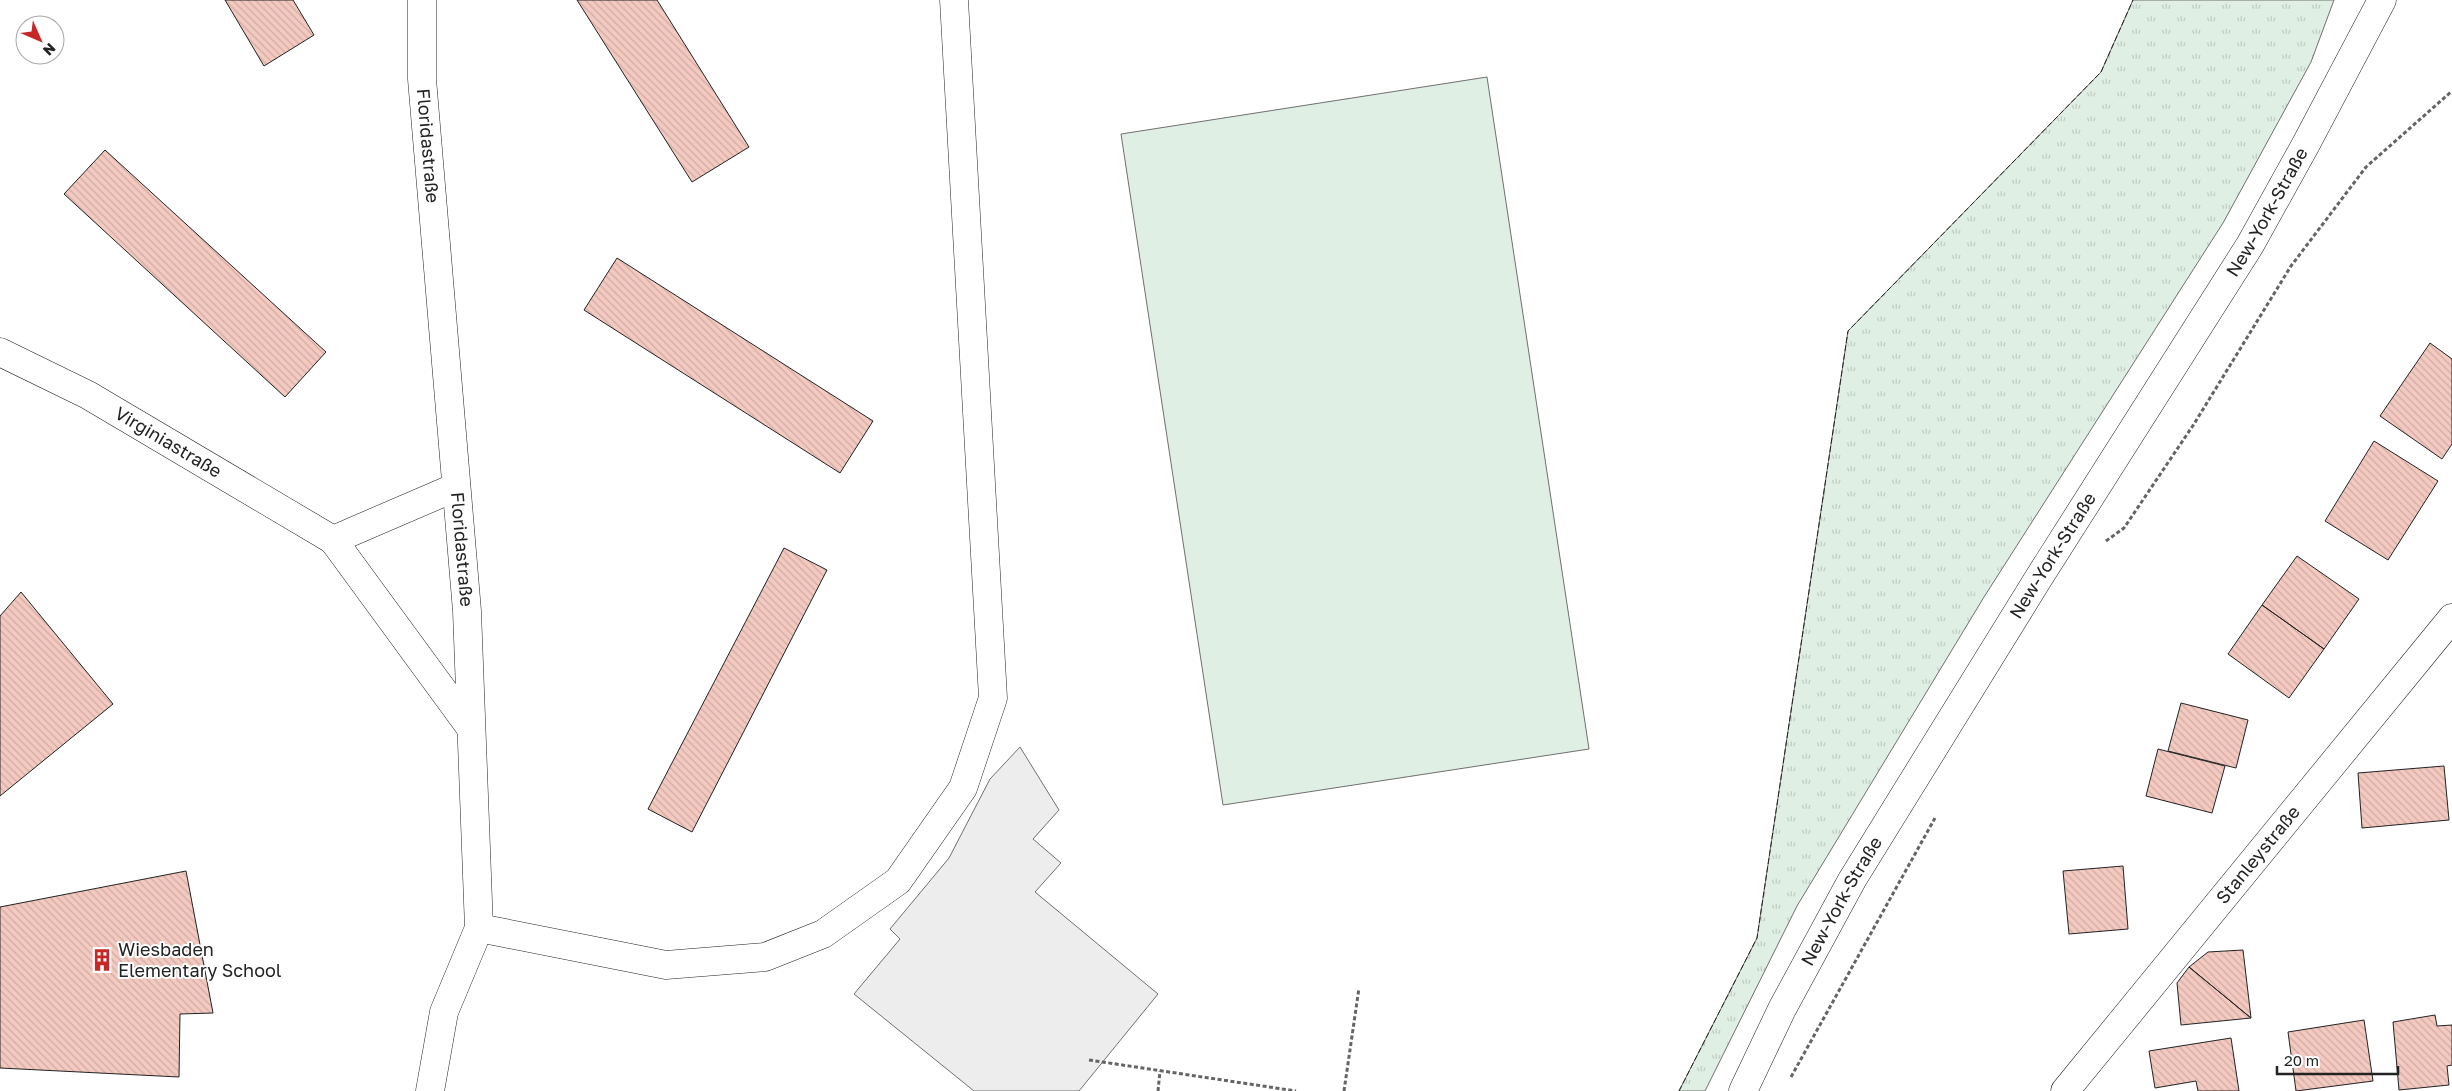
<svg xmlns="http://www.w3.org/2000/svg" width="2452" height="1091" font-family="'Golos Text',sans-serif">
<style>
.grass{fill:url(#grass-tufts);stroke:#6f6f6f}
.pitch{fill:#e0efe3;stroke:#6f6f6f}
.parking{fill:#ededed;stroke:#6f6f6f}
.building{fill:url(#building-back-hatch);stroke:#222}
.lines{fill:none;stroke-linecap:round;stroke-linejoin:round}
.street-casing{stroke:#222;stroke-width:29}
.primary-casing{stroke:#222;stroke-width:29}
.path{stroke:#646464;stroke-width:3;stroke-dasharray:4 2.5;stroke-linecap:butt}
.street{stroke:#fff;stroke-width:28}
.primary{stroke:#fff;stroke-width:28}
.fence{stroke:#222;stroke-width:1;stroke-dasharray:6 2.5;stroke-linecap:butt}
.labels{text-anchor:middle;stroke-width:4;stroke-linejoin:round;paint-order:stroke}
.street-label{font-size:18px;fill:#222;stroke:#fff}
.poi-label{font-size:18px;fill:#222;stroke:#fff;text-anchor:start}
</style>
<defs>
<pattern id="grass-tufts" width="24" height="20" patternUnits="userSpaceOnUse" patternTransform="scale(1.25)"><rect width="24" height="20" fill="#e0efe3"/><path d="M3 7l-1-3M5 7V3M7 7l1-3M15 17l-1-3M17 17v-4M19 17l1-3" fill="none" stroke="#c0cdc2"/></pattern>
<pattern id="building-back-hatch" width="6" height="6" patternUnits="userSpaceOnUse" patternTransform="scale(1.25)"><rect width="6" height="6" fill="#f3c9c0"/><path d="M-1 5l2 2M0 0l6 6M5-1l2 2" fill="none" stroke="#d0aca5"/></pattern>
</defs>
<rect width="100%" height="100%" fill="#fff"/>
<path class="grass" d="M2133 0H2334L2311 62 2223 223 1984 597 1797 906 1705 1091H1679L1757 938 1848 331 2101 72Z"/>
<path class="pitch" d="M1487 77 1589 749 1223 805 1121 134Z"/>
<path class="parking" d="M1020 747 1059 810 1033 839 1061 863 1035 892 1158 994 1079 1091H974L854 994 900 939 890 929 949 858 990 779Z"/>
<path class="building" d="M225 0H293L314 35 264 66Z
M577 0H657L749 147 692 182Z
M105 150 326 352 285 397 64 194Z
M617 258 873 421 840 473 584 310Z
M2430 343 2452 359V444L2442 459 2380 416Z
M2374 441 2438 481 2388 560 2325 521Z
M784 548 827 570 692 832 648 809Z
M2297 556 2359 599 2324 649 2262 605Z
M21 592 113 704 0 796V616Z
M2262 605 2324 649 2289 698 2228 654Z
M2181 703 2248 720 2236 768 2168 751Z
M2158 749 2225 766 2212 813 2146 796Z
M2444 766 2449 820 2362 828 2358 773Z
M2123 866 2128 929 2069 934 2063 871Z
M186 871 213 1013 180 1014 179 1077 0 1068V907Z
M2243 950 2251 1018 2189 967 2208 952Z
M2189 967 2251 1018 2181 1025 2177 983Z
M2435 1015 2437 1026 2452 1025V1065L2447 1066 2449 1085 2399 1090 2393 1022Z
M2364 1020 2373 1081 2296 1091 2288 1032Z
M2231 1038 2239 1091H2198L2196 1081 2155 1088 2149 1051Z"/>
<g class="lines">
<defs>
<g id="street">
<path id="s1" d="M422 0V79L467 611 479 928 444 1012 430 1091"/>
<path id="s2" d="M0 352 88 395 333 540 456 487"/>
<path d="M333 540 470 727"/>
<path d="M479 928 666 965 765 957 823 934 898 881 963 788 993 698 954 0"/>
<path id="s3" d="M2065 1091 2452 618"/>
</g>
<g id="primary">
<path id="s4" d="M1743 1091 1782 1009 1852 880 2038 579 2250 245 2306 144 2382 0"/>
</g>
</defs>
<use href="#street" class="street-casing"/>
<use href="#primary" class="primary-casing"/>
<path class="path" d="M2106 541 2124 528 2194 424 2291 266 2366 167 2452 91
M1089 1060 1296 1091
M1791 1077 1935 818
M1158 1091 1160 1071
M1344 1091 1359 988"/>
<use href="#street" class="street"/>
<use href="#primary" class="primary"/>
<path class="fence" d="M1679 1091 1757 938 1848 331 2101 72 2133 0"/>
</g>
<defs>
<symbol id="building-bare" viewBox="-9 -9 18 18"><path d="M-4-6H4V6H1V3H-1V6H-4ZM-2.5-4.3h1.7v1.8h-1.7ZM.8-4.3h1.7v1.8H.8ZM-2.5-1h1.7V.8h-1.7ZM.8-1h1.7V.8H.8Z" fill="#c62828" stroke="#fff" stroke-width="2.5" paint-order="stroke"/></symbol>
</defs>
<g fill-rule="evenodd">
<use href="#building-bare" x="86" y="944" width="32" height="32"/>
</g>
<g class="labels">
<g class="street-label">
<text dy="6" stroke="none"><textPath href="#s1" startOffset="146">Floridastraße</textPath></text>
<text dy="6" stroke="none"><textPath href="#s4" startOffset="1024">New-York-Straße</textPath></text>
<text dy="6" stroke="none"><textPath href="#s2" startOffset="191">Virginiastraße</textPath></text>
<text dy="6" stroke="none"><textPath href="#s1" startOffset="551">Floridastraße</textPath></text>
<text dy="6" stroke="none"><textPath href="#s4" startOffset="619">New-York-Straße</textPath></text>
<text dy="6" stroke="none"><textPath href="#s3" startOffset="305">Stanleystraße</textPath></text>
<text dy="6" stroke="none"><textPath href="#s4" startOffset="214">New-York-Straße</textPath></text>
</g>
<g class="poi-label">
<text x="118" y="956">Wiesbaden<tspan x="118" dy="21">Elementary School</tspan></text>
</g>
</g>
<g transform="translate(40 40) rotate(135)"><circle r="24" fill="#ffffff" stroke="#a7a7a7"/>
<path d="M0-4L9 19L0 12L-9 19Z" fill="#c62828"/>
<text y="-8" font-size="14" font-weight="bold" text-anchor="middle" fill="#222222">N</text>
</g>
<path d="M2277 1066v8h121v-8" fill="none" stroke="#222222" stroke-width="2.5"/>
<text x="2284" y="1066" font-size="15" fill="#222222" stroke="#ffffff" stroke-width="4" paint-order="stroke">20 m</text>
</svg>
